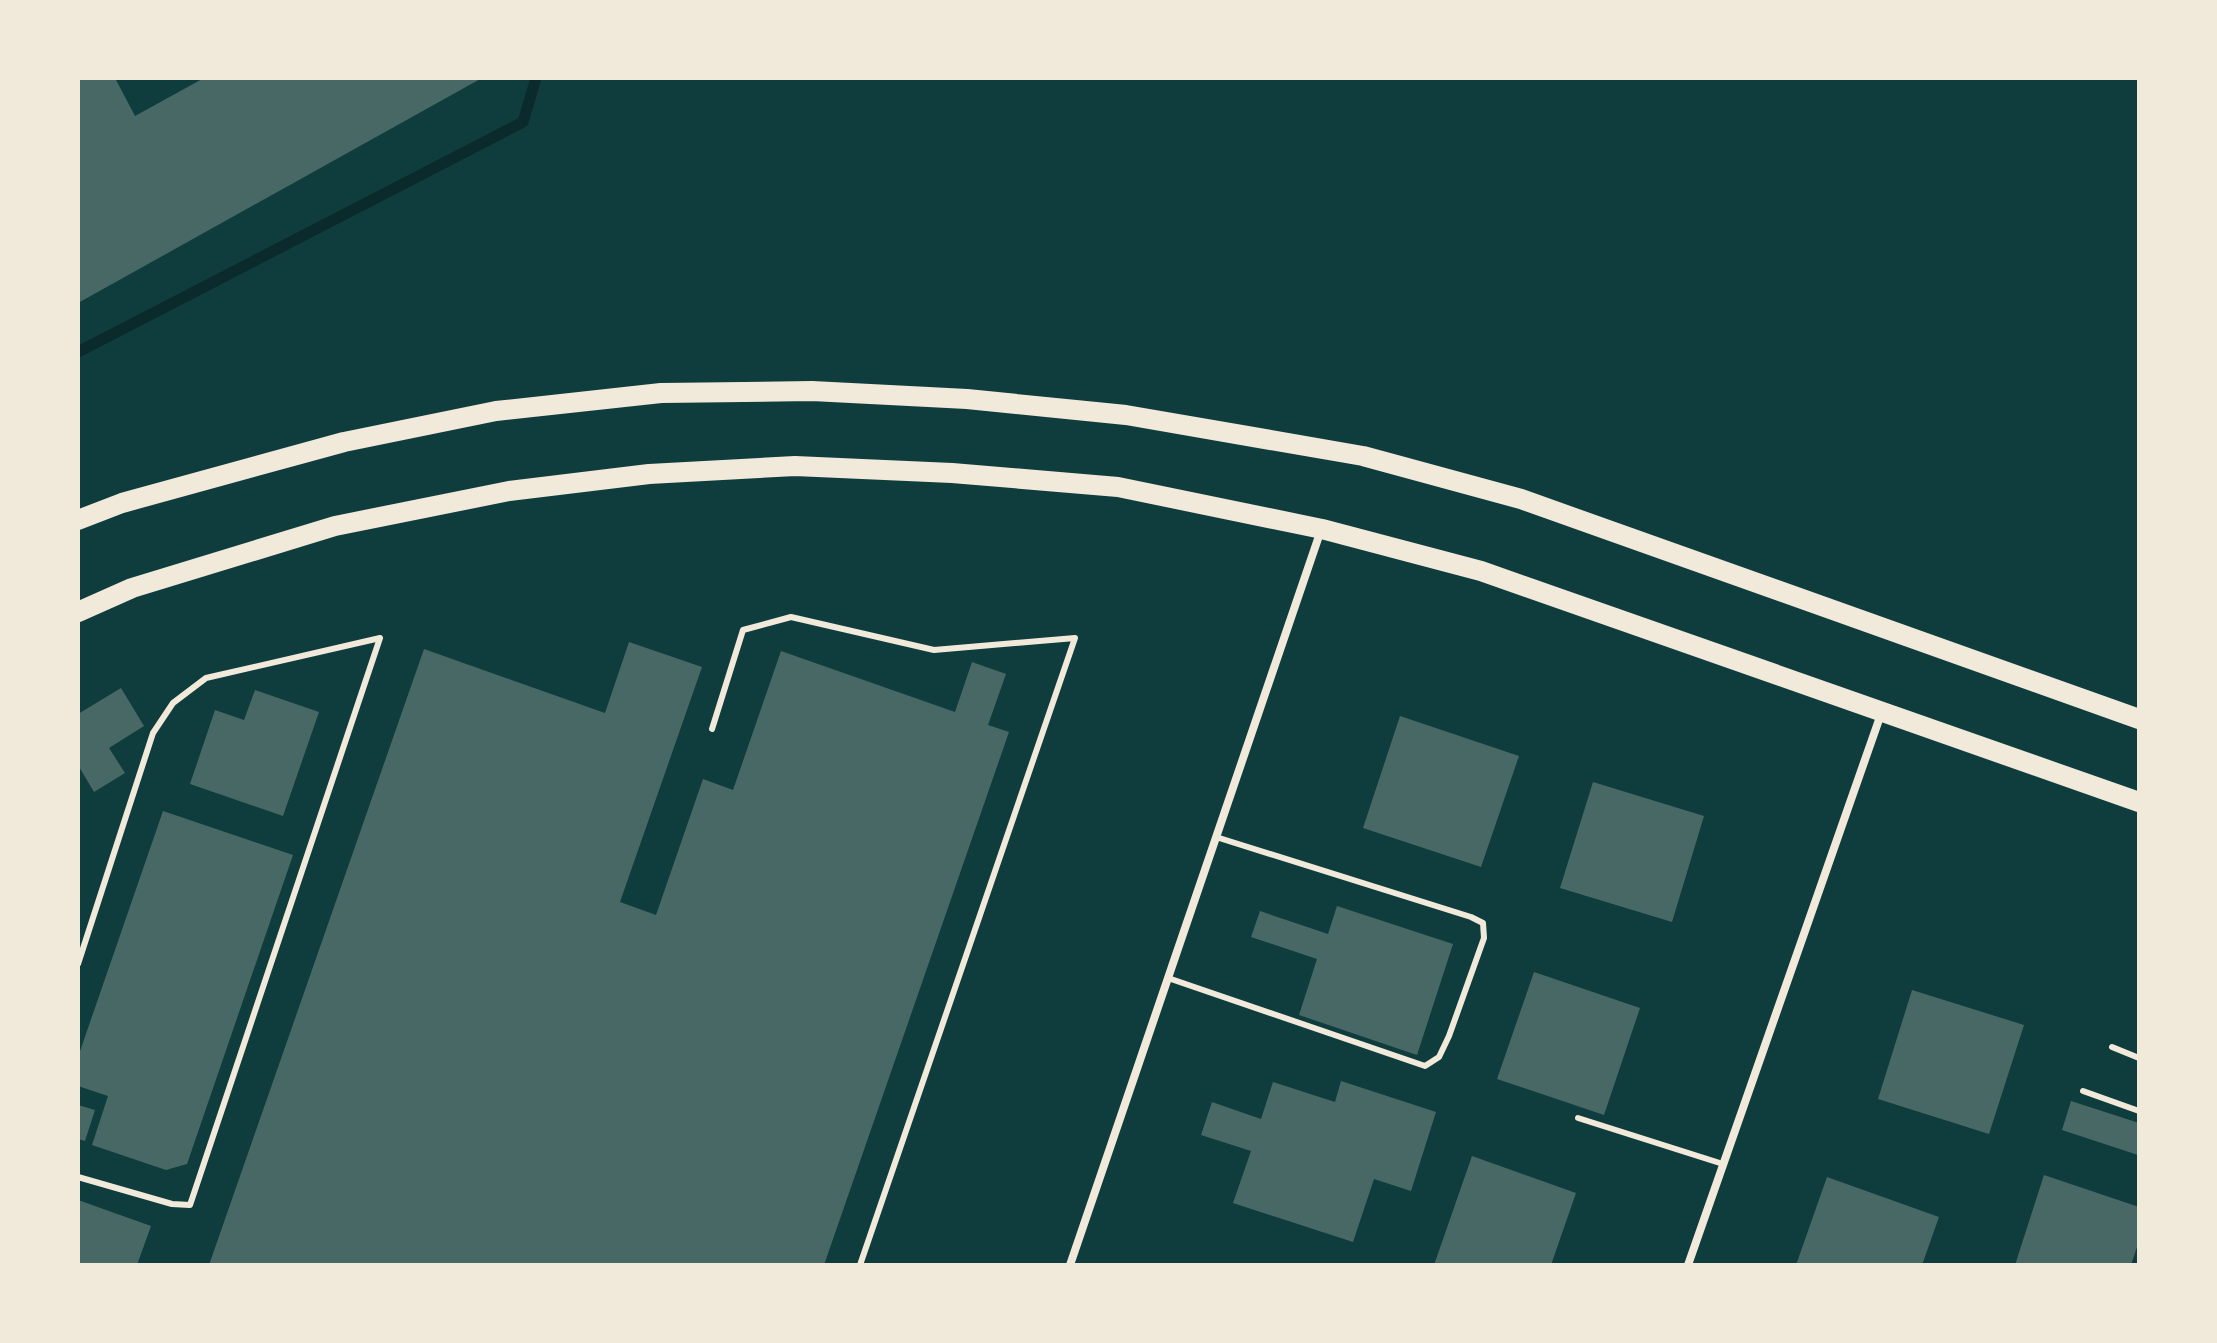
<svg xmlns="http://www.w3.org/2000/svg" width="2217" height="1343" font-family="'Exo 2',sans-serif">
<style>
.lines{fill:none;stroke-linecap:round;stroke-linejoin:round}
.stream{stroke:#0a2a2b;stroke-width:11}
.building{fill:#486865}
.service{stroke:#f1e9da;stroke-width:6}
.minor{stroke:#f1e9da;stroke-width:8}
.primary{stroke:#f1e9da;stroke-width:20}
</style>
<rect width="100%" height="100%" fill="#0f3d3e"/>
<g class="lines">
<path class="stream" d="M78 352 523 122 536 78"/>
</g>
<path class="building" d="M78 78H115L135 116 204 78H482L78 303Z
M629 642 702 667 620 902 656 915 703 779 733 790 781 651 955 712 972 662 1006 674 988 725 1009 732 824 1265H209L424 649 605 713Z
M121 688 144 726 109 748 125 773 94 792 78 765V714Z
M255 690 319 712 283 816 190 784 215 710 244 720Z
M1400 716 1519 756 1481 867 1363 828Z
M1593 782 1704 816 1672 922 1560 888Z
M163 811 293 855 187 1164 166 1170 92 1145 108 1096 78 1086V1057Z
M1337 906 1453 944 1417 1055 1299 1015 1317 959 1251 937 1260 911 1328 934Z
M1534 972 1640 1008 1604 1115 1497 1079Z
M1912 990 2024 1025 1989 1134 1878 1099Z
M1341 1081 1436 1112 1411 1191 1374 1179 1353 1242 1233 1203 1251 1151 1201 1135 1212 1102 1261 1119 1273 1082 1335 1102Z
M2071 1101 2139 1123 2138 1155 2062 1130Z
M78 1105 95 1110 85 1141 78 1139Z
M1472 1156 1576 1193 1551 1265H1434Z
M2044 1175 2139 1207V1241L2131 1265H2015Z
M1827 1177 1939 1217 1922 1265H1796Z
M78 1200 151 1226 137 1265H78Z"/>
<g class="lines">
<path class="service" d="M712 729 743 630 791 617 934 650 1075 638 860 1265
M78 964 153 733 173 703 206 678 380 638
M1168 978 1425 1066 1439 1057 1449 1036 1484 938 1483 923 1471 917 1216 837
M2112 1047 2139 1058
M2083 1091 2139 1111
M1578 1118 1723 1164
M78 1177 172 1204 190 1205 380 638"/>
<path class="minor" d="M1070 1265 1321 530
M1688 1265 1881 714"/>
<path class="primary" d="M78 520 122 503 344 442 496 411 661 393 812 391 967 399 1126 415 1363 456 1521 499 2139 719
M78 612 132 588 335 526 509 491 649 474 795 466 952 473 1118 487 1322 529 1481 571 2139 802"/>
</g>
<rect width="2217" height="1343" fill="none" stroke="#f1e9da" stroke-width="160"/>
</svg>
